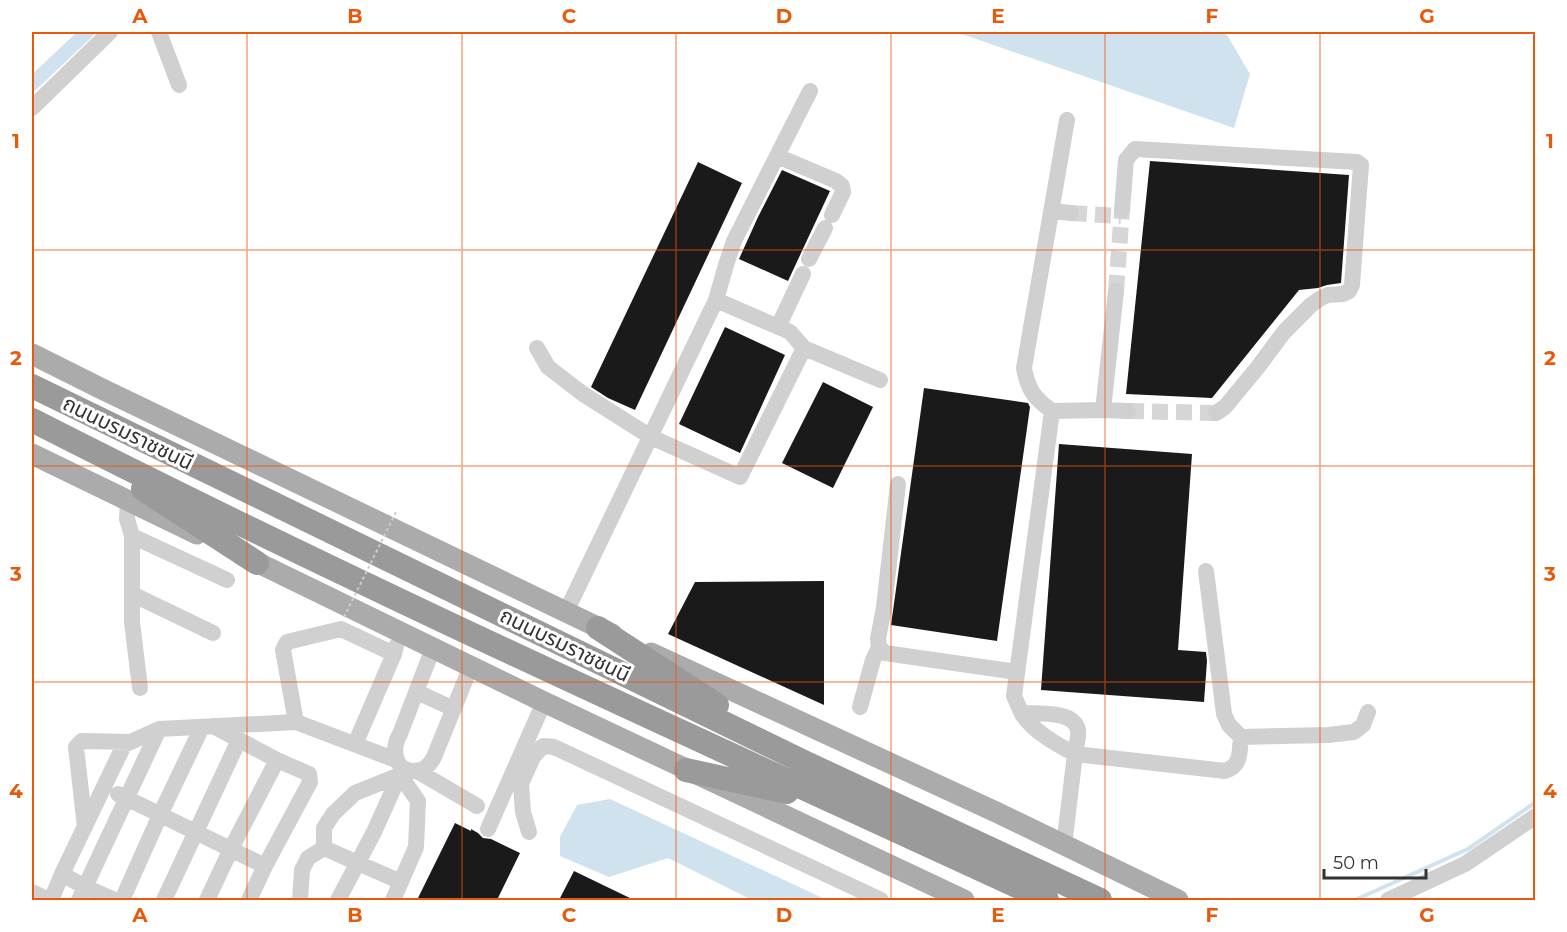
<svg xmlns="http://www.w3.org/2000/svg" width="1567" height="932" font-family="Montserrat,'Noto Sans Thai',sans-serif">
<style>
.water{fill:#cfe2ee}
.lines{fill:none;stroke-linecap:round;stroke-linejoin:round}
.stream{stroke:#cfe2ee;stroke-width:4}
.canal{stroke:#cfe2ee;stroke-width:14}
.building{fill:#1a1a1a}
.minor-tunnel{stroke:#d6d6d6;stroke-width:16;stroke-dasharray:16 8;stroke-linecap:butt}
.minor{stroke:#d0d0d0;stroke-width:16}
.major{stroke:#ababab;stroke-width:21}
.highway{stroke:#9a9a9a;stroke-width:24}
.path-bridge{stroke:#cdcdcd;stroke-width:2;stroke-dasharray:3 3;stroke-linecap:butt}
.grid{fill:none;stroke:#e8590c;stroke-width:1.5;stroke-opacity:0.55}
.labels{text-anchor:middle;stroke-width:6;stroke-linejoin:round;paint-order:stroke}
.street-label{font-size:21px;fill:#333;stroke:#fff}
.neatline{fill:none;stroke:#e8590c;stroke-width:2}
.grid-label{font-size:20px;text-anchor:middle;font-weight:bold;fill:#e8590c}
</style>
<rect width="100%" height="100%" fill="#fff"/>
<path class="water" d="M956 32H1220L1227 35 1250 74 1234 128Z
M610 799 827 900H752L668 858 609 877 560 856V837L577 805Z"/>
<g class="lines">
<path class="stream" d="M1355 900 1468 849 1536 802"/>
<path class="canal" d="M32 84 87 32"/>
</g>
<path class="building" d="M1150 161 1349 175 1341 283 1327 285 1318 288 1299 290 1212 398 1126 394Z
M698 162 742 183 635 410 608 398 591 387Z
M782 170 830 191 788 281 739 259 758 217Z
M725 327 785 355 740 453 679 424Z
M823 382 873 407 833 488 782 463Z
M924 388 1028 403 1030 407 997 641 891 625Z
M1059 444 1192 454 1178 650 1206 652 1207 661 1204 702 1041 690Z
M824 581V705L668 634 695 582Z
M455 823 471 831V829L478 833 483 838 491 839 520 853 497 900H417Z
M574 871 634 900H559Z"/>
<g class="lines">
<path class="minor-tunnel" d="M1071 213 1121 216
M1116 291 1122 210
M1128 411 1216 413"/>
<path class="minor" d="M159 32 179 85
M810 91 777 156 836 181 842 186 843 192 832 215
M32 108 110 32
M1122 210 1126 160 1135 149 1357 162 1361 165 1352 285 1349 291 1343 294 1328 295 1321 298 1311 305 1284 332 1258 367 1225 407 1216 413
M1051 211 1071 213
M809 259 825 228
M778 327 803 274
M537 348 548 367 583 394 651 437 740 477 804 348 790 332 716 300
M804 348 880 380
M1103 410 1128 411
M1052 411C1034 398 1028 390 1024 368L1067 120
M898 484 884 607 878 639 879 647 885 653 1017 672
M128 501 127 519 132 536 227 580
M132 536V622L140 688
M1206 571 1224 714 1229 725 1241 737
M132 594 213 633
M566 612 716 300 726 265 734 241 777 156
M433 648 400 734C392 747 393 769 412 771 417 771 421 771 425 768 429 765 432 761 434 757L471 666
M417 692 454 709
M860 707 873 660 879 647
M1022 713C1038 714 1074 710 1078 730 1079 737 1076 746 1075 754L1225 771C1242 765 1239 752 1241 737L1328 735 1354 732 1363 725 1368 712
M296 722 283 650 287 642 341 629 394 654
M355 744 394 654 396 646
M419 772 477 806
M118 794 265 866
M85 827 76 747 82 741 131 742
M488 829 544 702
M529 832 523 812 521 784 533 757 543 746 554 747 881 900
M1064 846 1075 754C1056 744 1034 732 1022 714 1019 708 1017 702 1014 696L1052 411 1103 410 1116 291
M324 848 401 882
M62 874 85 887 79 900
M32 892 49 900
M51 900 62 874 124 745 159 729 296 722 396 760
M115 900 85 887 159 729
M122 900 160 815 202 727
M164 900 239 740
M207 900 231 849 277 760 213 726
M249 900 265 866 310 782 309 774 277 760
M300 900 302 870 308 858 324 848V828L333 814 355 793 400 775 418 801 416 847 393 900
M338 900 374 832 401 772
M1388 900 1465 864 1536 816"/>
<path class="major" d="M32 354 102 389 612 634
M32 454 197 534
M242 555 544 702 964 900
M651 653 996 812 1178 900"/>
<path class="highway" d="M32 386 806 763 1100 900
M32 420C365 590 707 743 1047 900
M143 489 257 563
M598 628 717 705
M686 770 787 792"/>
<path class="path-bridge" d="M344 617 396 512"/>
</g>
<path class="grid" d="M247 32V900M462 32V900M676 32V900M891 32V900M1105 32V900M1320 32V900M32 250H1536M32 466H1536M32 682H1536"/>
<g class="labels">
<g class="street-label">
<text transform="translate(128 433) rotate(26)" y="7">ถนนบรมราชชนนี</text>
<text transform="translate(565 645) rotate(26)" y="7">ถนนบรมราชชนนี</text>
</g>
</g>
<rect width="1567" height="932" fill="none" stroke="#ffffff" stroke-width="66"/>
<path d="M1324 869v9h102v-9" fill="none" stroke="#333333" stroke-width="3"/>
<text x="1333" y="869" font-size="18" fill="#333333" stroke="#ffffff" stroke-width="4.5" paint-order="stroke">50 m</text>
<rect x="33" y="33" width="1501" height="866" class="neatline"/>
<g class="grid-label">
<text x="140" y="23">A</text>
<text x="355" y="23">B</text>
<text x="569" y="23">C</text>
<text x="784" y="23">D</text>
<text x="998" y="23">E</text>
<text x="1212" y="23">F</text>
<text x="1427" y="23">G</text>
<text x="16" y="148">1</text>
<text x="1550" y="148">1</text>
<text x="16" y="365">2</text>
<text x="1550" y="365">2</text>
<text x="16" y="581">3</text>
<text x="1550" y="581">3</text>
<text x="16" y="798">4</text>
<text x="1550" y="798">4</text>
<text x="140" y="922">A</text>
<text x="355" y="922">B</text>
<text x="569" y="922">C</text>
<text x="784" y="922">D</text>
<text x="998" y="922">E</text>
<text x="1212" y="922">F</text>
<text x="1427" y="922">G</text>
</g>
</svg>
